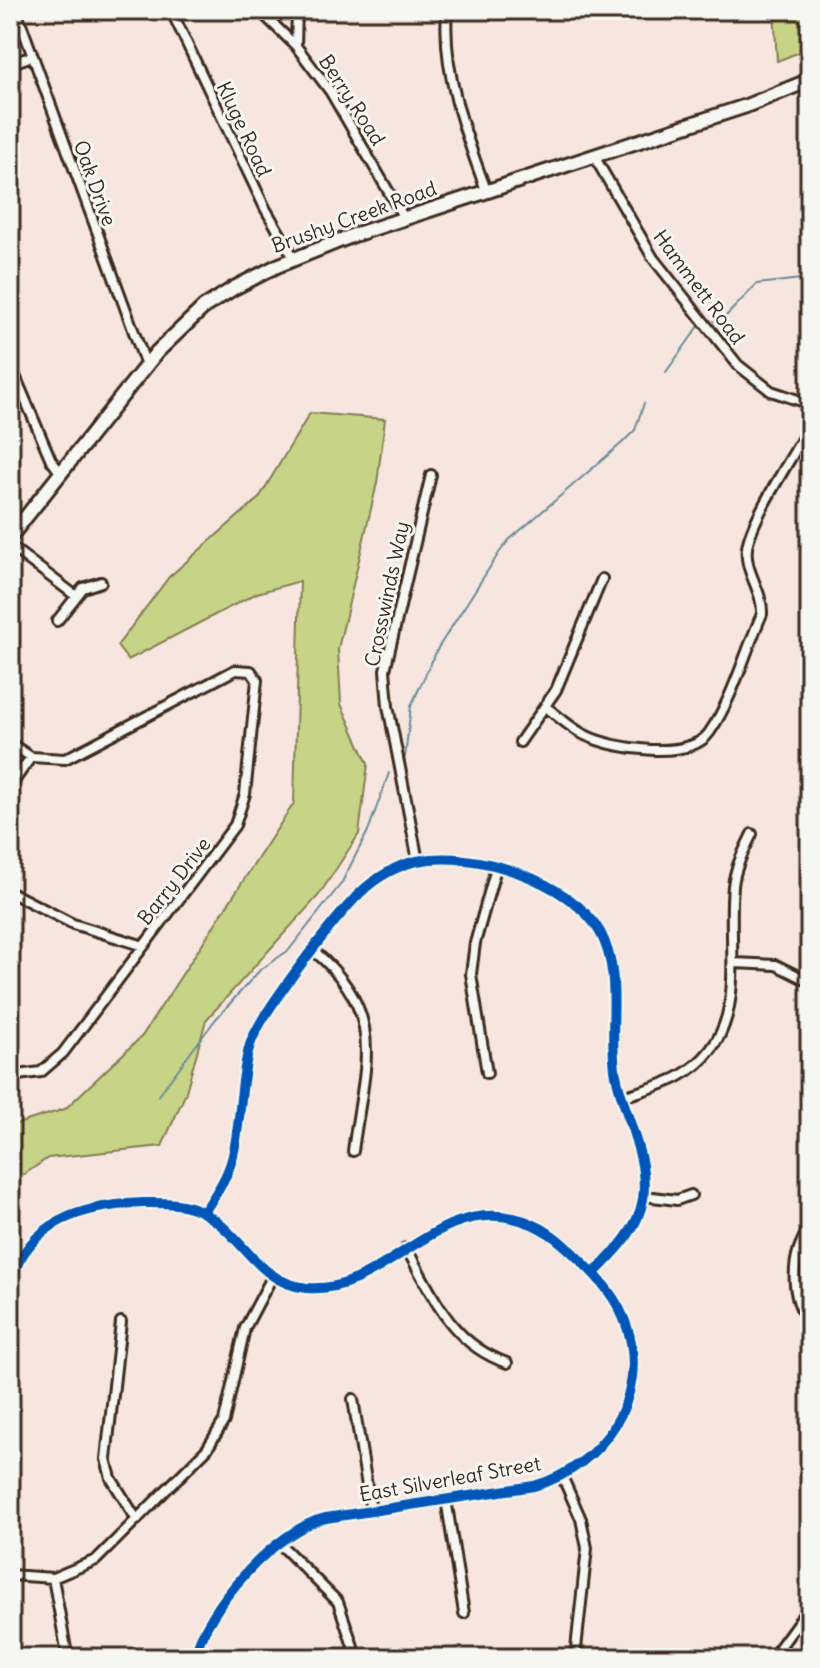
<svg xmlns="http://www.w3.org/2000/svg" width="820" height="1668" font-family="Delius,sans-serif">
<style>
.green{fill:#c7d487;stroke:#817f52;stroke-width:2}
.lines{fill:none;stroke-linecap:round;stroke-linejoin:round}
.stream{stroke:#678c95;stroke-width:2}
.minor-casing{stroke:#3b2a1e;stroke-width:14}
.secondary-casing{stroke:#3b2a1e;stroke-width:18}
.minor{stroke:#f6f6f2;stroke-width:8}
.secondary{stroke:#f6f6f2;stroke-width:12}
.cycleway-casing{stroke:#f6f6f2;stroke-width:15}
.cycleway{stroke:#0057b8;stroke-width:10}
.labels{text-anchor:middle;stroke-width:6;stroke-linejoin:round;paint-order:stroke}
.street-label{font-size:20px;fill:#3b2a1e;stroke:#f6f6f2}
</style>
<rect width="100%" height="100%" fill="#f7e5e0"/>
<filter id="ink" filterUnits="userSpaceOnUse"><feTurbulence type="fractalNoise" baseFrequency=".0125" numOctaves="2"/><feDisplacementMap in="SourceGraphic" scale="16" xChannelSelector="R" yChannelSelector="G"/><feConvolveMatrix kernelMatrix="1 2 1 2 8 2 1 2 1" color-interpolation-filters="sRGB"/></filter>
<g filter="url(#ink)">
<path class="green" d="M774 10H810V48L777 61Z
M310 413 385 419 377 483 338 649 341 704 368 764 359 834 319 895 206 1020 185 1095 162 1146 48 1158 10 1184V1126L65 1109 142 1036 294 803 300 581 257 593 128 660 117 646 169 577 259 498Z"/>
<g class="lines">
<path class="stream" d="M714 321 725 317 757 284 810 278
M666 372 699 326
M405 757 411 706 438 648 499 553 509 540 622 443 635 430 644 403
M158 1096 215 1020 260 970 289 950 341 884 368 831 389 773"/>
<defs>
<path id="minor" d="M16 10 146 365
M171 10 265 208 294 258
M259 10 296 46 330 91 404 218
M447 10C442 71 465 134 486 190
M296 46 297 10
M10 64 32 56
M594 156 653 258 738 365 771 391 810 404
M10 364 51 460 60 472
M10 546 76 596
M57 621 83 588 101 582
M546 707C559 717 573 730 587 736 614 749 689 761 709 733 733 699 745 652 762 614 763 590 744 572 747 548 750 520 795 453 810 425
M520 742 556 690 602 579
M10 743 31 757 65 759 235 670 251 671 257 680 245 794 235 825 63 1053 41 1072 10 1076
M10 787 31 757
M418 861 388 706 385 670 431 475
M10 892 73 924 144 946
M314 951C389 1014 364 1066 353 1151
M734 963 776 965 810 982
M487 1073 471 974 475 943 496 868
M622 1097C641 1091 662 1086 680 1076 753 1035 726 953 733 886 735 867 744 851 752 834
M644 1196 677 1200 691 1195
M204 1212C215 1195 227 1178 232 1159 242 1122 239 1082 250 1045 259 1015 335 918 360 893 374 879 397 865 417 861 473 849 571 881 600 932 624 976 607 1029 616 1075 624 1115 649 1158 643 1199 638 1230 615 1252 594 1273
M810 1228C790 1255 789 1297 810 1323
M406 1248C435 1298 450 1343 507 1363
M10 1283C29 1220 84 1205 143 1203 164 1203 184 1202 202 1212 243 1233 256 1283 307 1288 383 1295 431 1200 513 1218 541 1224 560 1240 579 1259 600 1279 618 1299 627 1327 650 1397 602 1467 534 1486L326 1518C276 1529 206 1608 194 1658
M121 1322 106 1459 111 1478 137 1520
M353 1399 371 1511
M562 1476 581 1519 587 1548 575 1658
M446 1499 464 1613
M280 1544 338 1602 357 1658
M10 1575 53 1578 96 1560 207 1449 224 1421 245 1328 272 1277
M53 1578 67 1654
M772 1658 810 1606"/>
<path id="secondary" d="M10 537 157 352 204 307 234 288 277 266 354 235 746 106 810 80"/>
</defs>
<use href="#minor" class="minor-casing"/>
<use href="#secondary" class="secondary-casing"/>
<use href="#minor" class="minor"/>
<use href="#secondary" class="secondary"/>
<defs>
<path id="cycleway" d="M204 1212C215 1195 227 1178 232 1159 242 1122 239 1082 250 1045 259 1015 335 918 360 893 374 879 397 865 417 861 473 849 571 881 600 932 624 976 607 1029 616 1075 624 1115 649 1158 643 1199 638 1230 615 1252 594 1273
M10 1283C29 1220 84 1205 143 1203 164 1203 184 1202 202 1212 243 1233 256 1283 307 1288 383 1295 431 1200 513 1218 541 1224 560 1240 579 1259 600 1279 618 1299 627 1327 650 1397 602 1467 534 1486L326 1518C276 1529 206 1608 194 1658"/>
</defs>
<use href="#cycleway" class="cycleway-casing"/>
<use href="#cycleway" class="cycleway"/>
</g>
</g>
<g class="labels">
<g class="street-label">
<text transform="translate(352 100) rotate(57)" y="7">Berry Road</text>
<text transform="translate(244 129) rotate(65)" y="7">Kluge Road</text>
<text transform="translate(95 183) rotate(70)" y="7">Oak Drive</text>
<text transform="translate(354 217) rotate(-20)" y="7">Brushy Creek Road</text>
<text transform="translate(699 287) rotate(53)" y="7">Hammett Road</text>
<text transform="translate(387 594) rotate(-78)" y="7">Crosswinds Way</text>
<text transform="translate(174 881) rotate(-52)" y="7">Barry Drive</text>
<text transform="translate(450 1479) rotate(-10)" y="7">East Silverleaf Street</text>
</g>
</g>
<rect width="820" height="1668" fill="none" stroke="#f6f6f2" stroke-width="40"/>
<rect x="20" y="20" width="780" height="1628" fill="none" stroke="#3b2a1e" stroke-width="3" filter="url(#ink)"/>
</svg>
